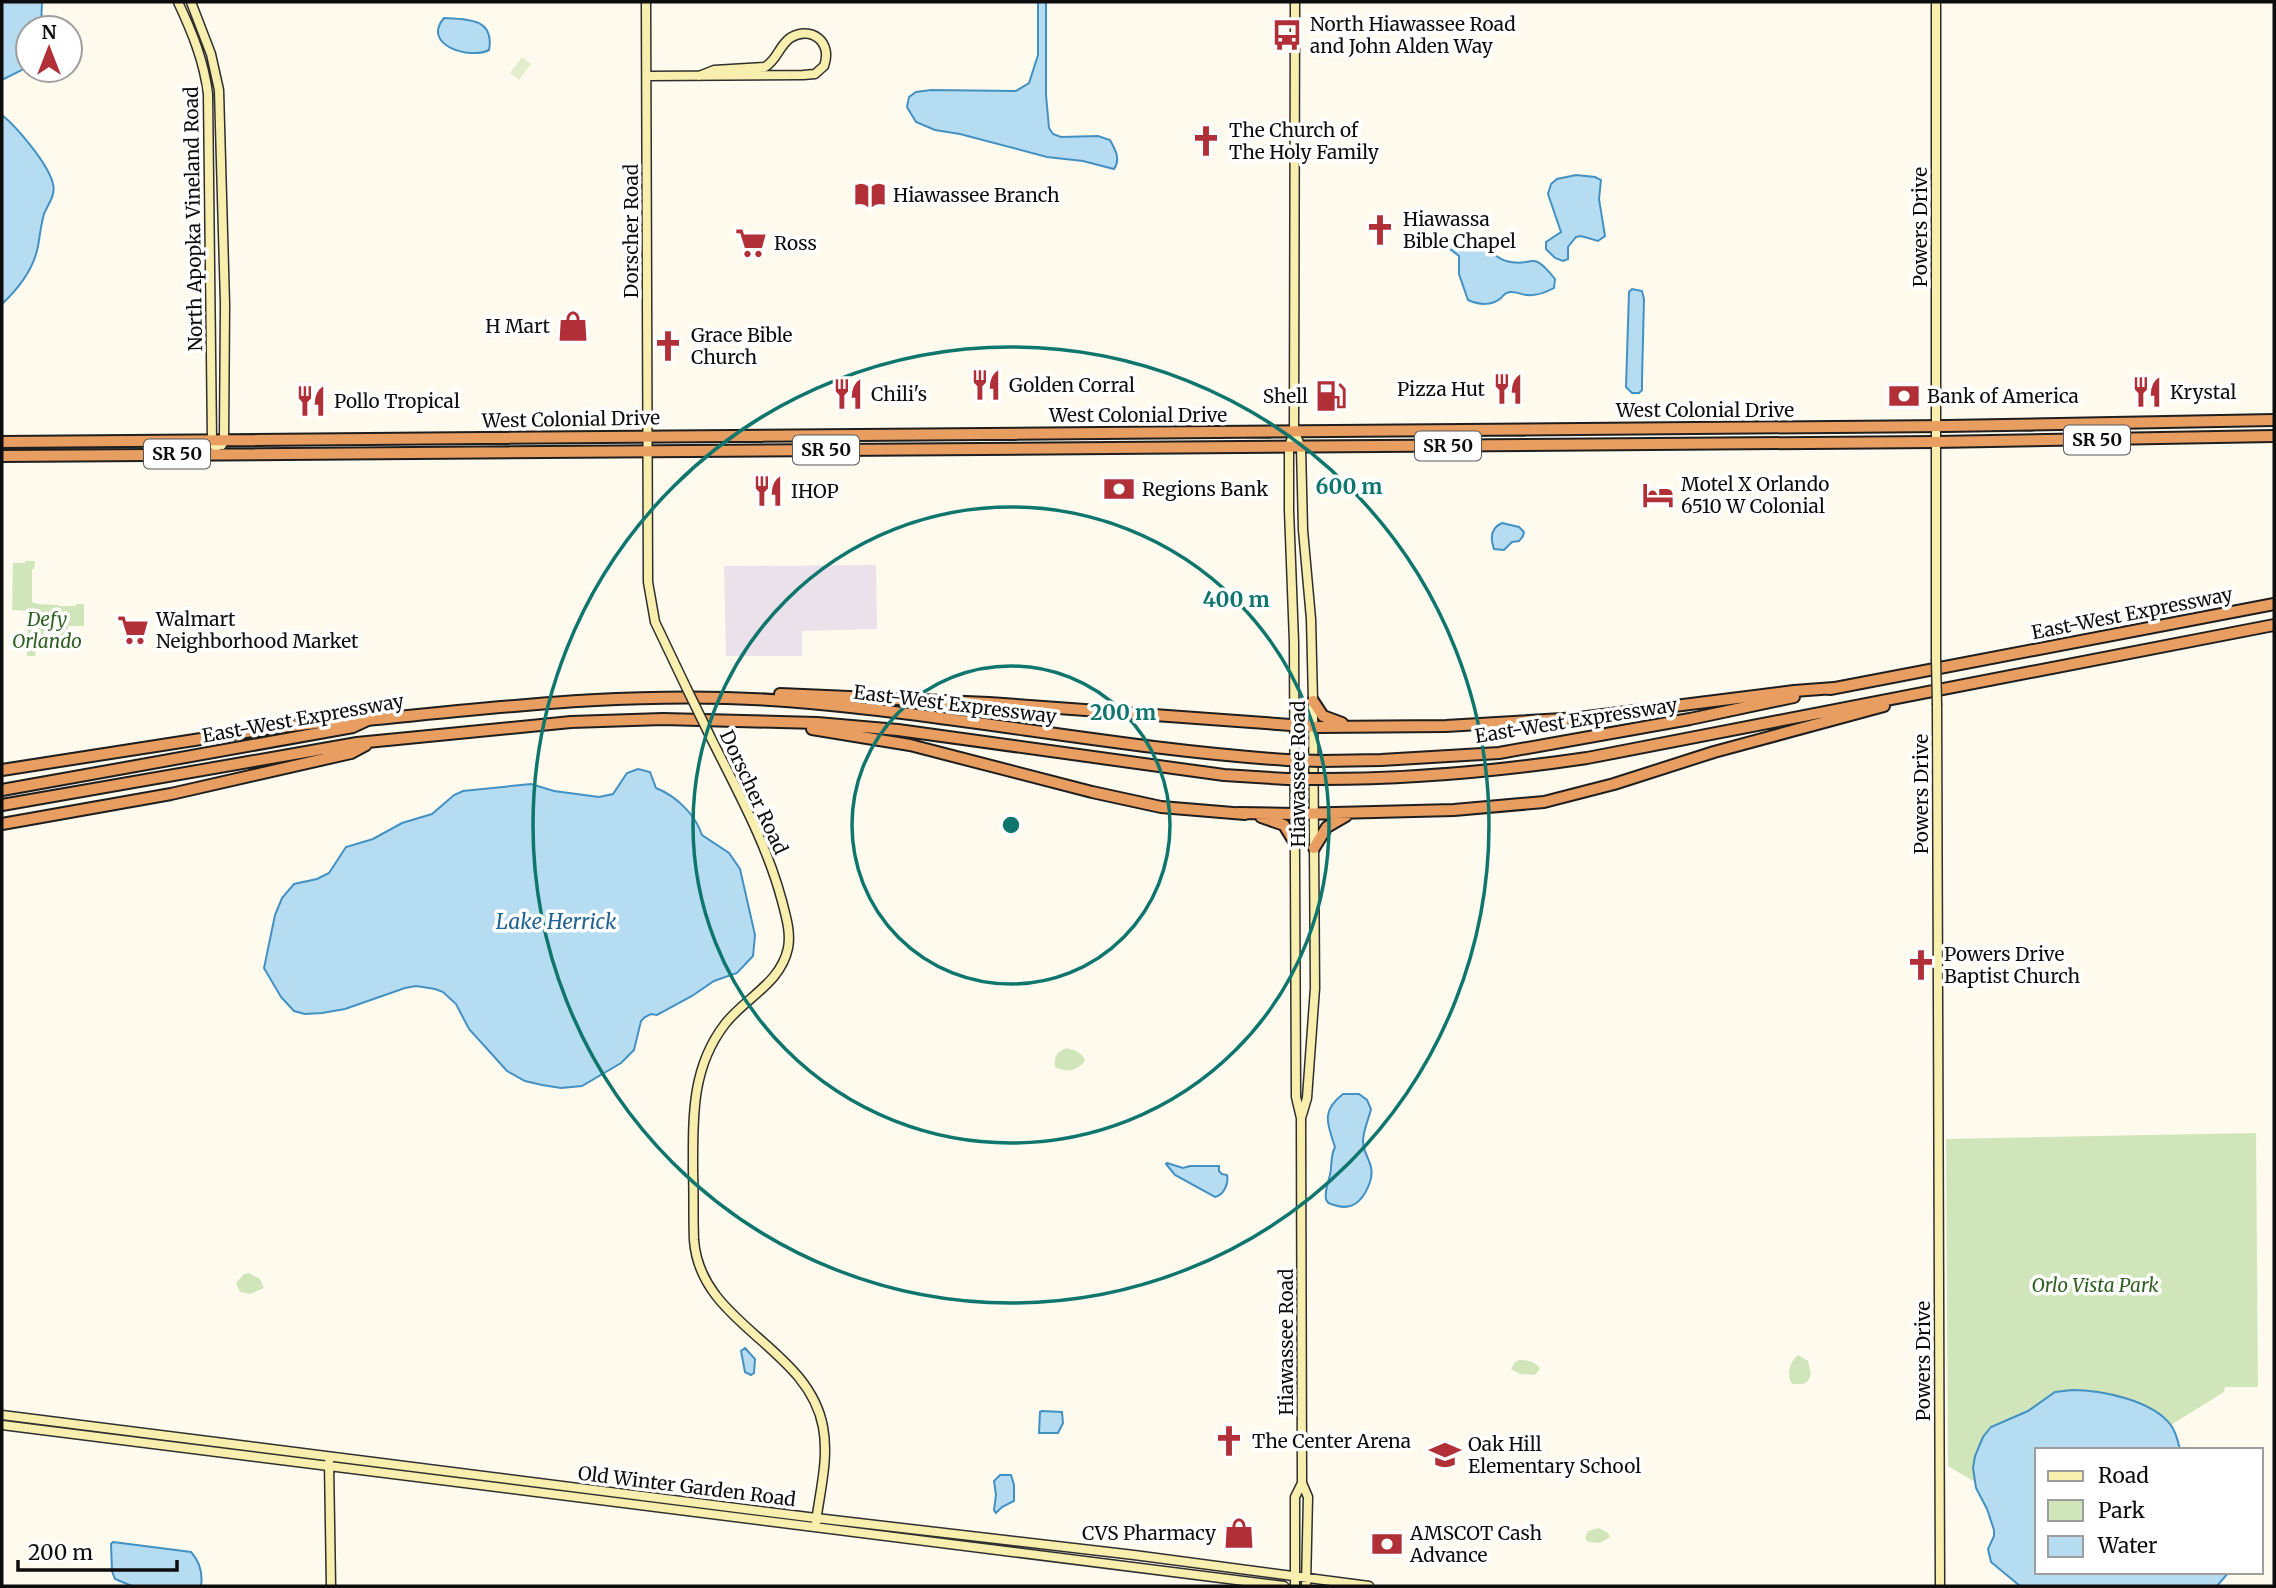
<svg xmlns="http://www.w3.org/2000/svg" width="2276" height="1588" font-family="Merriweather,serif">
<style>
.industrial{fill:#eae1eb}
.green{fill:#d1e5ba}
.pitch{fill:#e2edcb}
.water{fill:#b6dcf1;stroke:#4391c2;stroke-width:2}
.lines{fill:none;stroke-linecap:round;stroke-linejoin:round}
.secondary-casing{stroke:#2f2f2f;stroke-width:11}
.highway-casing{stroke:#1e1e1e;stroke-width:14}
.secondary{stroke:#f8efae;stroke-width:8}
.highway{stroke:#e89d61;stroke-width:10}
.secondary-bridge-casing{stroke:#2f2f2f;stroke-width:11;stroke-linecap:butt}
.highway-bridge-casing{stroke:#1e1e1e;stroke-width:14;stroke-linecap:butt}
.secondary-bridge{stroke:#f8efae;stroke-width:8}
.highway-bridge{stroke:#e89d61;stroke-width:10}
.ring{fill:none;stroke:#0f766e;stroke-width:3.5}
.labels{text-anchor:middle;stroke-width:7;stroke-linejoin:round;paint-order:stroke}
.shield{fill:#fff;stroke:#565656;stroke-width:2}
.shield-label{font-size:18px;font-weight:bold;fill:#0d0d0d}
.poi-label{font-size:19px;fill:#0d0d0d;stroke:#fff;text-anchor:start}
.street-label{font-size:19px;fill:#0d0d0d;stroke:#fff}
.park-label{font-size:19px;font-style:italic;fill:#305f22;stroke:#fff}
.water-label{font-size:21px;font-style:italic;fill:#206394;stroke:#fff}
.centre{fill:#0f766e;stroke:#fff;stroke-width:3.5}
.ring-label{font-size:21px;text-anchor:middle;font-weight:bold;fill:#0f766e;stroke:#fff;stroke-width:7;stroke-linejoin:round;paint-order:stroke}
</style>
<rect width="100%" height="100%" fill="#fefaee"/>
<path class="industrial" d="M876 565 877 629 802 631V656H726L724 566Z"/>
<path class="green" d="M25 561H35L34 569H32V602L37 604 58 605 59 606H76V604H84V626H68V650H36L35 656H27L28 611 12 610 13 563H25Z
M1067 1048C1076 1051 1082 1052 1085 1061 1077 1071 1067 1073 1055 1067 1054 1056 1056 1052 1067 1048Z
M2256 1133 2258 1387H2225L2224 1392 2134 1448 2065 1434 2019 1457 1995 1494 1948 1466 1946 1139Z
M249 1273 260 1279 264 1288 250 1294 240 1292 236 1283 244 1274Z
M1798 1355 1808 1361 1811 1374 1808 1381 1804 1384H1792C1786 1375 1790 1361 1798 1355Z
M1519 1360C1527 1360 1536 1361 1540 1369L1535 1375 1520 1374 1511 1369 1514 1363Z
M1599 1528 1608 1533 1610 1537 1600 1543 1588 1542 1585 1538 1588 1531Z"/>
<path class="pitch" d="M522 57 531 64 519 80 510 73Z"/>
<path class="water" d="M2 2H42L41 28H28V67L2 80Z
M1038 2H1046V95L1049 128 1053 134 1061 137 1098 136 1110 140C1115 149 1121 159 1114 169L1083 161 1047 157 960 134 935 130 916 122 907 107 909 97 916 92 931 90 1016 91 1029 83 1038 55Z
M444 18C467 19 495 18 489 50 470 60 421 45 444 18Z
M2 115C17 127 49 165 53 184 56 195 48 204 44 214 41 224 40 235 38 246 34 268 18 289 2 304Z
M1576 175 1595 177 1601 180 1599 199 1605 236 1598 241 1581 236 1576 237 1568 247V259L1563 261 1555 258 1546 249V242L1561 232 1548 194 1551 184 1557 179Z
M1478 243C1487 248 1496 258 1506 261 1534 269 1530 247 1555 279L1554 288C1545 293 1537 296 1527 295 1521 295 1516 291 1510 292 1504 293 1505 294 1501 298 1492 306 1479 305 1468 300L1459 274V256L1450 249 1448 245Z
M1632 289 1642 291 1644 299 1642 380V390L1639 393H1632L1626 387 1629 292Z
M1502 523 1519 527 1524 532 1523 536 1519 541 1512 542 1504 550 1494 549C1490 538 1491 528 1502 523Z
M638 769 650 772 656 788C676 796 695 814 702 835L729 853 740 869 755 935 753 956 737 973 714 981 692 996 657 1015 651 1014 645 1017 641 1021 634 1050 621 1063 582 1086 561 1088 542 1085 525 1081 507 1071 469 1029 456 1004 443 992 435 989 416 986 405 988 345 1009 322 1013 305 1014 294 1011 281 997 264 968 275 915 282 898 294 884 317 879 329 873 346 847 373 839 402 823 432 814 454 795 463 791 531 784 554 791 599 797 613 794 627 773Z
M1343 1094H1359L1367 1100 1371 1109C1369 1118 1363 1131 1363 1141 1363 1156 1376 1164 1370 1182 1364 1199 1354 1212 1334 1205 1331 1204 1327 1204 1326 1199 1324 1188 1331 1178 1331 1167 1332 1159 1331 1155 1335 1147 1327 1123 1321 1111 1343 1094Z
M1167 1163 1183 1168 1190 1166H1219V1171L1222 1174 1227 1175C1229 1183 1224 1195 1215 1197L1175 1175 1166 1164Z
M745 1348 755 1359 754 1373 751 1375 745 1372 741 1351Z
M2072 1390C2101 1390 2151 1400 2170 1424 2176 1431 2178 1441 2180 1450H2036V1572H2229L2217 1586H2020L1991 1562 1988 1549 1994 1536V1530L1987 1509 1976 1488 1973 1468 1975 1456 1983 1437 1991 1427 2028 1411 2055 1392Z
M1042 1411 1062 1412 1063 1423 1058 1433H1039L1040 1412Z
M1000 1475H1011L1014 1485V1501L1002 1507 996 1513 994 1510 996 1495 994 1481Z
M113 1542 191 1552C200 1562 203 1573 201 1586H132L115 1579 112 1571 111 1544Z"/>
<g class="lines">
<defs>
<path id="secondary" d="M178 2C192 32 204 61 208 94L212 440 218 454
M191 2 211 54 219 90 225 304 224 440 222 445
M646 2 648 582 655 622 686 687
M1295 2 1294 431 1289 447V510L1294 642 1296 1097 1301 1118 1302 1483 1308 1497 1306 1586
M1936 2V659
M647 76 803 75 815 74 824 66C833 42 811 25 790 38 779 46 777 60 765 67L714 70 699 76
M1294 431 1301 447 1303 530 1311 619 1313 701 1315 988 1307 1098 1302 1115
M1937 705 1940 1586
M708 732C735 787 766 841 782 901 786 917 791 932 788 948 781 983 745 998 725 1024 691 1068 693 1118 693 1171 694 1194 693 1217 694 1240 700 1325 808 1346 823 1427 829 1458 820 1491 816 1522
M2 1415 816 1518 1134 1555 1369 1586
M2 1425 1284 1586
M329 1462 331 1586
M1295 1586V1497L1302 1483"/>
<path id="highway" d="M2 442 1946 426 2274 420
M2 456 1935 442 2274 436
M1830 689 2274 604
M780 694 989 703 1319 727 1446 726 1579 718 1794 691 1834 688
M1313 701 1323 716 1342 723
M812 729 910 745 1092 792 1161 807 1245 814
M1322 761 1381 760 1499 753 1690 719 1794 697
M2 770 265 729 351 719 365 720
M1323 779C1412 779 1499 771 1587 758L2274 625
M2 790 353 727 368 720C507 706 646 690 786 701 954 714 1119 749 1287 760
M2 805 357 743 571 722 663 719 817 723 898 730 1224 775 1287 779
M1239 813 1295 814 1454 810 1544 802 1614 784 1714 752 1884 706
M1261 817 1284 825 1295 843
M2 824 171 794 351 753 366 745
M1314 848 1327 827 1346 816"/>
</defs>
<use href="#secondary" class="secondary-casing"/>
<use href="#highway" class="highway-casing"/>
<use href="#secondary" class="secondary"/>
<use href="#highway" class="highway"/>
<defs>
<path id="secondary-bridge" d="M1936 659 1937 705
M686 687 708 732"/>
<path id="highway-bridge" d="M1287 760 1322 761
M1287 779H1323"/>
</defs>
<use href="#secondary-bridge" class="secondary-bridge-casing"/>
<use href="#highway-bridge" class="highway-bridge-casing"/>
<use href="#secondary-bridge" class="secondary-bridge"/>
<use href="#highway-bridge" class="highway-bridge"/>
</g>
<g class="ring">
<circle cx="1011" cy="825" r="159"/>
<circle cx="1011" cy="825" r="318"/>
<circle cx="1011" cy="825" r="478"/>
</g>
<defs>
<symbol id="bus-bare" viewBox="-9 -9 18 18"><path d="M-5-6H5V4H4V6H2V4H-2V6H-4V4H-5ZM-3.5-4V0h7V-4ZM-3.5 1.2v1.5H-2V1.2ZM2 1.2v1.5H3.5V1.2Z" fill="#b13038" stroke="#fff" stroke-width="2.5" paint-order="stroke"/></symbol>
<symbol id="church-bare" viewBox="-9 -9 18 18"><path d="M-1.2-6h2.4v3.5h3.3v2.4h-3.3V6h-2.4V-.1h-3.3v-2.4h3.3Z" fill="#b13038" stroke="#fff" stroke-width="2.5" paint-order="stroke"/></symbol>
<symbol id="library-bare" viewBox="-9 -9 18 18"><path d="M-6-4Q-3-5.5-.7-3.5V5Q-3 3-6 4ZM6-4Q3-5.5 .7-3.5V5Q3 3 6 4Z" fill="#b13038" stroke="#fff" stroke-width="2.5" paint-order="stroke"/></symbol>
<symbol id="supermarket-bare" viewBox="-9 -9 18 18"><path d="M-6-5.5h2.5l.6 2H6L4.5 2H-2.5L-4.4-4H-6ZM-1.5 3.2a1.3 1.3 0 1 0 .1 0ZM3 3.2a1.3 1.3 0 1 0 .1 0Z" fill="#b13038" stroke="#fff" stroke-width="2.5" paint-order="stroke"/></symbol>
<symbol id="shop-bare" viewBox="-9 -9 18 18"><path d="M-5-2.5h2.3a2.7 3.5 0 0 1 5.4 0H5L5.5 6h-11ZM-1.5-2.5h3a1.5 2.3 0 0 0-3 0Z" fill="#b13038" stroke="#fff" stroke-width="2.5" paint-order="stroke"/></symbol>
<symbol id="restaurant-bare" viewBox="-9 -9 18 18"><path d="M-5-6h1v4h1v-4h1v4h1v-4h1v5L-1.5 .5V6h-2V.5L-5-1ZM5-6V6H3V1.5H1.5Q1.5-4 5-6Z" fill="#b13038" stroke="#fff" stroke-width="2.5" paint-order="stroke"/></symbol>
<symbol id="fuel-bare" viewBox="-9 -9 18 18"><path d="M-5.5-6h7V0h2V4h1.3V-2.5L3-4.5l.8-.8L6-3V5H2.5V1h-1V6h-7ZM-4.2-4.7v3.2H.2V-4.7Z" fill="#b13038" stroke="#fff" stroke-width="2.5" paint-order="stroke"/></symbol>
<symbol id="bank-bare" viewBox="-9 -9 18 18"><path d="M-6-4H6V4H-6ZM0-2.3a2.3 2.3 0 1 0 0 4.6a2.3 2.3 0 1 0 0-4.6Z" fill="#b13038" stroke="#fff" stroke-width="2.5" paint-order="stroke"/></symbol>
<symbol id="hotel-bare" viewBox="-9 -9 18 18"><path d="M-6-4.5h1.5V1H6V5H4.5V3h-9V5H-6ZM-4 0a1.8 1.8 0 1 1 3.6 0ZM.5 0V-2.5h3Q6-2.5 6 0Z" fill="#b13038" stroke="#fff" stroke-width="2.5" paint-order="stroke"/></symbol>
<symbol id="school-bare" viewBox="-9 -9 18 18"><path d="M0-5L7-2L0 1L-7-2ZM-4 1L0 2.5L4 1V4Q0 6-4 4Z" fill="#b13038" stroke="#fff" stroke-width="2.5" paint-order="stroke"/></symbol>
</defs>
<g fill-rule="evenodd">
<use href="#bus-bare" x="1265" y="13" width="44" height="44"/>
<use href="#church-bare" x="1184" y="119" width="44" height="44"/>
<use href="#library-bare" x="848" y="173" width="44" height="44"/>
<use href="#church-bare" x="1358" y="208" width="44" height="44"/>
<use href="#supermarket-bare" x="729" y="221" width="44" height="44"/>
<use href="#shop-bare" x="551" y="304" width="44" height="44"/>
<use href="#church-bare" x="646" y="324" width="44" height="44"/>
<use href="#restaurant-bare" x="964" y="363" width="44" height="44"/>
<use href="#restaurant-bare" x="1486" y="367" width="44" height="44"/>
<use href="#restaurant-bare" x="2125" y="370" width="44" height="44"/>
<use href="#restaurant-bare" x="826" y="372" width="44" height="44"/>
<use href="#fuel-bare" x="1309" y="374" width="44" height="44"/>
<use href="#bank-bare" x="1882" y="374" width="44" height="44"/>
<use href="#restaurant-bare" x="289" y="379" width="44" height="44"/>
<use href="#bank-bare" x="1097" y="467" width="44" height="44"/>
<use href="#restaurant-bare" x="746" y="469" width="44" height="44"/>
<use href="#hotel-bare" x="1636" y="473" width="44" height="44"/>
<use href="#supermarket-bare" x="111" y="608" width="44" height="44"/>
<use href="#church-bare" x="1899" y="943" width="44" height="44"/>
<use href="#church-bare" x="1207" y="1419" width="44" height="44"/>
<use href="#school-bare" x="1423" y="1433" width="44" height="44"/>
<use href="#shop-bare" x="1217" y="1511" width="44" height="44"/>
<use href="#bank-bare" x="1365" y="1522" width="44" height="44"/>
</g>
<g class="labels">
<g class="shield">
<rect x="2064" y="425.5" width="66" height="29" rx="5"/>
<rect x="1415" y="431.5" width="66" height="29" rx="5"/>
<rect x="793" y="435.5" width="66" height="29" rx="5"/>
<rect x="144" y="439.5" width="66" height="29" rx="5"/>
</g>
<g class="shield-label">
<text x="2097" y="446">SR 50</text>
<text x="1448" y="452">SR 50</text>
<text x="826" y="456">SR 50</text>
<text x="177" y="460">SR 50</text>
</g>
<g class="poi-label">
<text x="1310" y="31">North Hiawassee Road<tspan x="1310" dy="22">and John Alden Way</tspan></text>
<text x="1229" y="137">The Church of<tspan x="1229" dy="22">The Holy Family</tspan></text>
<text x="893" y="202">Hiawassee Branch</text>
<text x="1403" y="226">Hiawassa<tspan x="1403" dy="22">Bible Chapel</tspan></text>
<text x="774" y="250">Ross</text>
<text x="550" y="333" text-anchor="end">H Mart</text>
<text x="691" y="342">Grace Bible<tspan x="691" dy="22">Church</tspan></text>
<text x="1009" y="392">Golden Corral</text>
<text x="1485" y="396" text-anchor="end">Pizza Hut</text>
<text x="2170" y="399">Krystal</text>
<text x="871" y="401">Chili's</text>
<text x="1308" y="403" text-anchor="end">Shell</text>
<text x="1927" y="403">Bank of America</text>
<text x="334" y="408">Pollo Tropical</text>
<text x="1681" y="491">Motel X Orlando<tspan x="1681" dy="22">6510 W Colonial</tspan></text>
<text x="1142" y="496">Regions Bank</text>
<text x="791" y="498">IHOP</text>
<text x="156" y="626">Walmart<tspan x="156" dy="22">Neighborhood Market</tspan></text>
<text x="1944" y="961">Powers Drive<tspan x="1944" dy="22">Baptist Church</tspan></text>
<text x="1252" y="1448">The Center Arena</text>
<text x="1468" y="1451">Oak Hill<tspan x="1468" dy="22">Elementary School</tspan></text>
<text x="1216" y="1540" text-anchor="end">CVS Pharmacy</text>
<text x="1410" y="1540">AMSCOT Cash<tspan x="1410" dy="22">Advance</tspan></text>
</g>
<g class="street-label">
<text transform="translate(193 219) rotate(-91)" y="7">North Apopka Vineland Road</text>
<text transform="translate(1920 227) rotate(-90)" y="7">Powers Drive</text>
<text transform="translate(631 231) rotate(-90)" y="7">Dorscher Road</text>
<text x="1705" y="417">West Colonial Drive</text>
<text x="1138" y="422">West Colonial Drive</text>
<text transform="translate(571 419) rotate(-1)" y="7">West Colonial Drive</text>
<text transform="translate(2132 613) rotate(-11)" y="7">East-West Expressway</text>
<text transform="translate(955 704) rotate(7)" y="7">East-West Expressway</text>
<text transform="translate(303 718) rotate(-10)" y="7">East-West Expressway</text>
<text transform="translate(1576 720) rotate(-9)" y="7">East-West Expressway</text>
<text transform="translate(1298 774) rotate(-90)" y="7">Hiawassee Road</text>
<text transform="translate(754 792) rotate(65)" y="7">Dorscher Road</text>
<text transform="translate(1921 794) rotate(-90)" y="7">Powers Drive</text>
<text transform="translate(1286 1342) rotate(-90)" y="7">Hiawassee Road</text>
<text transform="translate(1923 1361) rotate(-90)" y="7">Powers Drive</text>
<text transform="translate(687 1486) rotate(7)" y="7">Old Winter Garden Road</text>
</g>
<g class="park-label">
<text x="47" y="626">Defy<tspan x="47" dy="22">Orlando</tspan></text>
<text x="2095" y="1292">Orlo Vista Park</text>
</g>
<g class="water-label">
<text x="556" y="929">Lake Herrick</text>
</g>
</g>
<circle cx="1011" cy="825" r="10" class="centre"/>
<g class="ring-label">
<text x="1349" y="494">600 m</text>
<text x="1236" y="607">400 m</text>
<text x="1123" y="720">200 m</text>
</g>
<rect width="2276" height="1588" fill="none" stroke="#0d0d0d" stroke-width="7"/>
<rect x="2035" y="1448" width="228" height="126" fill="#ffffff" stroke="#9e9e9e" stroke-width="2"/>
<rect x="2048" y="1471" width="35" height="10" fill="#f8efae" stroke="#9e9e9e" stroke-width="2"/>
<text x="2098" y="1483" font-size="21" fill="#0d0d0d">Road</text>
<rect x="2048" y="1500" width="35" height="21" fill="#d1e5ba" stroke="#9e9e9e" stroke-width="2"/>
<text x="2098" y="1518" font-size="21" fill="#0d0d0d">Park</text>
<rect x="2048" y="1536" width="35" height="21" fill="#b6dcf1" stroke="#9e9e9e" stroke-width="2"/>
<text x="2098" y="1553" font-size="21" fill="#0d0d0d">Water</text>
<g transform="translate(49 49)"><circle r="33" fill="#ffffff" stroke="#9e9e9e" stroke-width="2"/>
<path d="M0-5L12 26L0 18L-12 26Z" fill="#b13038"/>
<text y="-10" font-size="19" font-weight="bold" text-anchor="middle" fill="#0d0d0d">N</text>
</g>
<path d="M18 1560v10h159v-10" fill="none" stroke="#0d0d0d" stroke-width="3.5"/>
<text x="28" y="1560" font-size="21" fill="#0d0d0d" stroke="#ffffff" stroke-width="5" paint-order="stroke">200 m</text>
</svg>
